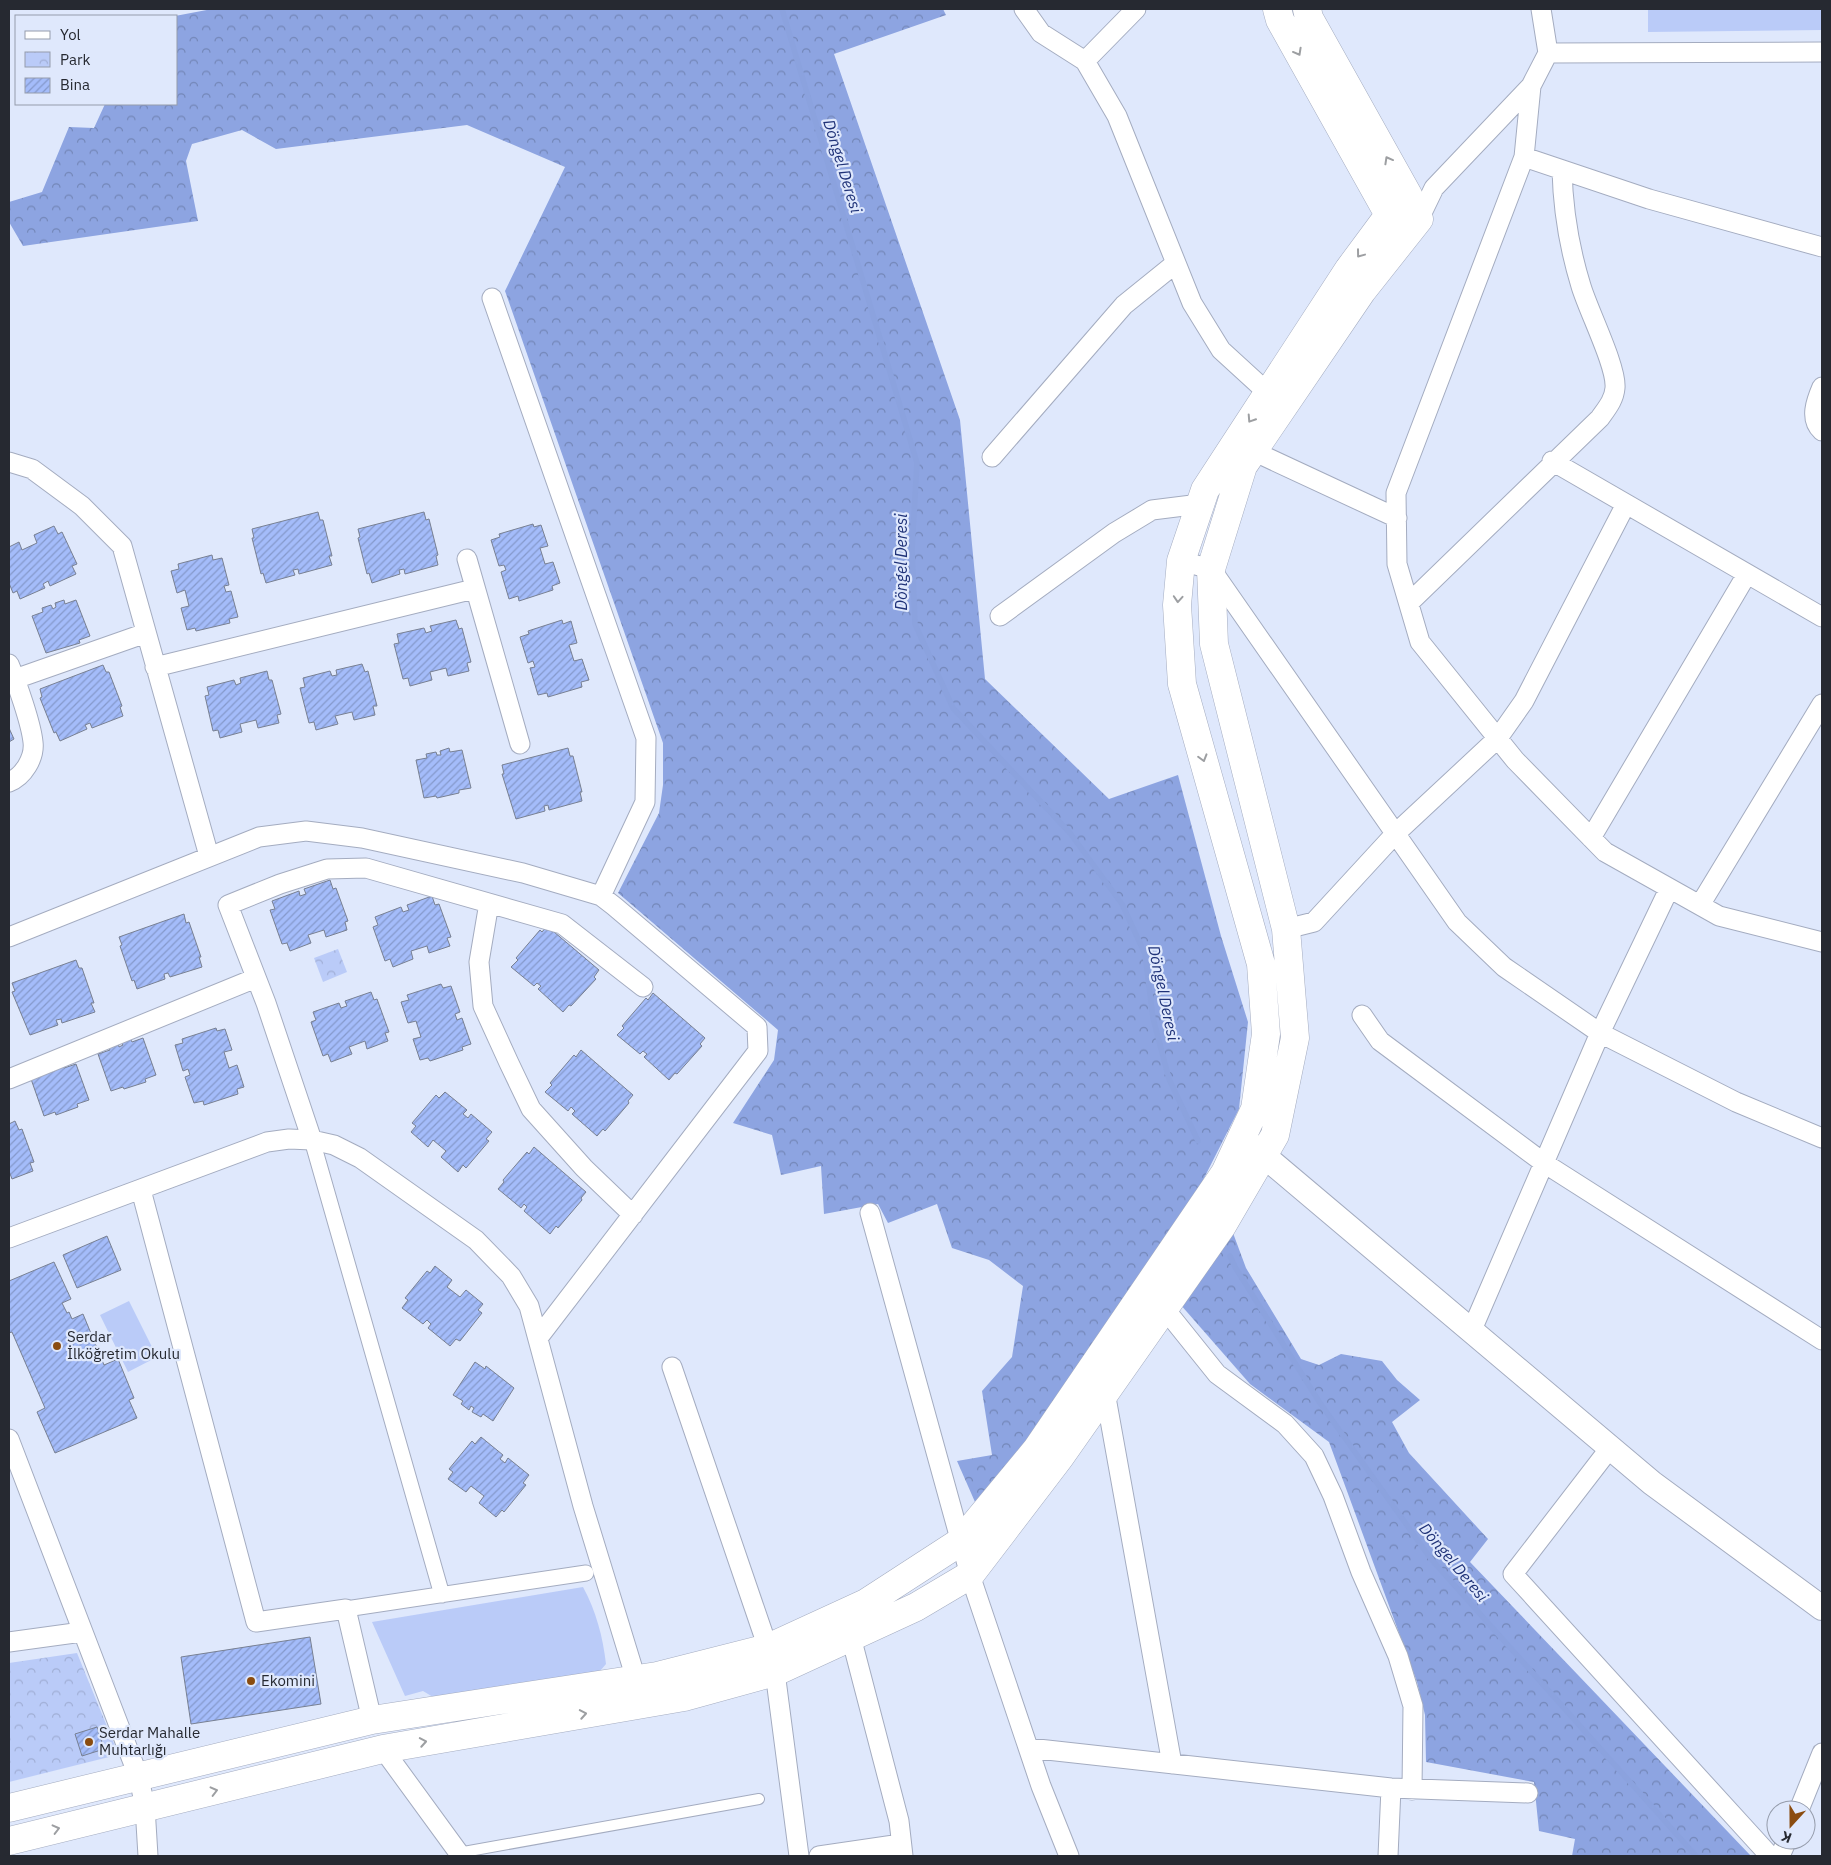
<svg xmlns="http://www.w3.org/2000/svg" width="1831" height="1865" font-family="'IBM Plex Sans',sans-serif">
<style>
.green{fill:#bacbf8}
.forest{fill:url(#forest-crowns)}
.park{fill:url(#park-crowns)}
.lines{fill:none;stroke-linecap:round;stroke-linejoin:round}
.stream{stroke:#8ba2de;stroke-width:5.5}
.building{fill:url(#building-hatch);stroke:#788092}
.service-casing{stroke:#a4acc0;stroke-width:12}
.pedestrian-casing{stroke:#a4acc0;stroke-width:17}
.minor-casing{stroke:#a4acc0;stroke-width:21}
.tertiary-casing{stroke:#a4acc0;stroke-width:26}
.secondary-casing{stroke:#a4acc0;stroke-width:29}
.service{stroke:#fff;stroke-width:10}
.pedestrian{stroke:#fff;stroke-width:15}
.minor{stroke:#fff;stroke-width:19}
.tertiary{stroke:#fff;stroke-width:24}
.secondary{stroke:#fff;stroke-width:28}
.oneway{stroke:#9d9fa2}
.poi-dot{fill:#8a4c10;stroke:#dfe8fc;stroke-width:2}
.labels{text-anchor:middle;stroke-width:4.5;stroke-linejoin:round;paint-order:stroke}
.poi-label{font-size:15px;fill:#262931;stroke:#dfe8fc;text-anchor:start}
.water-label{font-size:16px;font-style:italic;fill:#1f3278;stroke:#dfe8fc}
</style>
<defs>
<pattern id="forest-crowns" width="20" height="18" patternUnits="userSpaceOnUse" patternTransform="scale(1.25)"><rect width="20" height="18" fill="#8da4e1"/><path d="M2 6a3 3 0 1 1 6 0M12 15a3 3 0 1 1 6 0" fill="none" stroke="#7386b7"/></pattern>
<pattern id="park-crowns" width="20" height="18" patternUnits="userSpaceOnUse" patternTransform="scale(1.25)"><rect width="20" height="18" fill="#bacbf8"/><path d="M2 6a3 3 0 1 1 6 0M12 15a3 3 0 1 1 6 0" fill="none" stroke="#a0aed5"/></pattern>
<pattern id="building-hatch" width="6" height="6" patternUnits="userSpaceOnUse" patternTransform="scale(1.25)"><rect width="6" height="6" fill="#a4bcfa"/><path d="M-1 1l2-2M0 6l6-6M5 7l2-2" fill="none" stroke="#8599cb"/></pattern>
</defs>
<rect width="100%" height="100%" fill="#dfe8fc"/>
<path class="green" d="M1648 9H1822V30L1648 32Z
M129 1301 157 1357 128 1372 100 1315Z
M583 1587C596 1611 603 1637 606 1664L600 1671 433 1697 423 1691 405 1696 372 1622Z"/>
<path class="forest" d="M212 9H943L946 15 834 54 960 420 985 679 1109 799 1178 775 1221 936 1248 1022 1239 1109 1196 1194 1034 1439 975 1502 957 1461 992 1455 982 1391 1012 1357 1023 1286 989 1260 952 1248 937 1204 888 1223 878 1204 824 1214 821 1166 781 1175 772 1135 733 1123 774 1060 778 1030 618 893 659 813 663 785V743L505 291 565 167 467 125 276 149 242 130 192 144 186 161 198 221 23 246 9 222V202L42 192 69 127 94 128 105 104H176L175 16Z
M1233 1233 1246 1268 1301 1359 1319 1365 1341 1354 1382 1361 1397 1380 1420 1400 1392 1422 1409 1453 1488 1539 1470 1562 1751 1856H1572L1575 1839 1539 1831 1534 1782 1426 1762 1425 1715 1417 1682 1329 1442 1250 1384 1180 1304Z"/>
<path class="park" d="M338 949 347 972 323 982 314 958Z
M77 1653 115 1746 114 1752 109 1757 9 1782V1663Z"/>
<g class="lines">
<path class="stream" d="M782 9 917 463 912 549 915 624 953 708 1070 833 1122 904 1145 954 1153 1018 1169 1079 1198 1141
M1230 1256 1235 1267 1320 1403 1431 1559 1696 1856"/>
</g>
<path class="building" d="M318 512 320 520H323L332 556H329L332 565 299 574 298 569 293 570 295 575 266 583 263 573 261 574 252 538H254L252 529Z
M424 512 426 520 429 519 438 555 436 556 438 565 405 574 404 569 399 570 400 574 372 583 369 573 367 574 358 538 360 537 358 529Z
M533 524 534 527 541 525 548 546 540 548 545 564 553 562 560 583 552 586 553 590 519 601 518 596 509 599 501 572 506 570 504 565 499 566 491 540 500 537 499 534Z
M54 526 58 534 62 532 77 564 72 566 76 574 50 586 48 581 43 584 45 588 20 599 17 591 13 593 9 583V547L19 542 22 550 37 543 34 535Z
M212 555 213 560 222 558 229 585 224 586 226 592 231 591 238 617 229 619 230 623 196 631 195 628 187 630 181 608 189 606 185 590 177 593 171 571 179 569 178 564Z
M64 600 65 604 76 600 90 636 79 640 80 643 46 653 32 616 43 612 42 608 51 605 53 609 56 607 55 603Z
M456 620 459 629 462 628 471 662 467 663 469 671 448 676 446 668 430 672 432 680 410 686 408 678 403 679 394 644 399 643 397 634 424 628 426 633 432 631 430 626Z
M562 620 563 624 571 621 577 643 569 645 574 661 582 659 589 680 581 682 582 687 548 697 547 693 538 695 530 668 535 667 533 661 528 663 520 637 529 634 528 631Z
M362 664 365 672 368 671 377 706H373L375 715 354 720 352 712 335 716 338 724 316 730 314 722 309 723 300 688 305 687 303 678 330 671 332 676 337 675 336 670Z
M103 665 106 672H109L122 706 120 707 123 716 92 728 90 723 85 725 87 729 60 741 56 732 54 733 40 698 42 697 40 689Z
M267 671 269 680H272L281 714 277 715 279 723 258 728 256 720 240 724 242 732 220 738 218 730 213 731 205 696 209 695 207 687 234 680 236 685 241 683 240 678Z
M9 728 14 739 9 742Z
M449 748 450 752 462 750 471 788 459 790V793L437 798 436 796 424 798 416 760 427 758 426 754 436 752 437 755H441L440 751Z
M568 748 570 756H573L582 792H580L582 801 549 810 548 805 544 806 545 811 516 819 502 774H504L502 765Z
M330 880 333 889 336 888 348 921 345 922 347 930 326 937 324 930 308 935 311 943 290 951 287 943 282 944 270 910 275 909 272 901 299 891 300 896 306 894 304 889Z
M432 896 435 905 439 904 451 937 447 938 450 946 429 953 427 946 411 951 413 959 393 967 390 959 385 961 373 927 378 925 375 917 401 907 403 912 409 910 407 905Z
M184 914 186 923 189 922 201 957H199L202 967 170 977 168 973 164 974 165 979 137 989 134 980 132 981 120 946 122 945 119 937Z
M547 926 599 970 594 977 596 979 571 1006 569 1005 563 1012 538 989 541 986 537 983 534 986 511 967 518 960 516 958 540 930 542 932Z
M76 960 79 968H82L94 1003H91L95 1012 62 1023 61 1019 56 1020 58 1025 30 1035 12 992 15 991 12 983Z
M441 984 443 988 451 986 460 1012 455 1014 457 1020 462 1018 471 1044 462 1047 463 1050 430 1061 428 1058 420 1060 413 1039 421 1037 416 1021 408 1023 401 1002 409 1000 407 995Z
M371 992 374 1000 377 999 389 1032 385 1033 388 1041 367 1049 365 1041 349 1047 352 1054 331 1062 328 1054 323 1056 311 1022 316 1020 313 1012 339 1003 341 1008 347 1006 345 1001Z
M653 993 705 1038 700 1044 702 1046 677 1074 675 1073 669 1080 644 1057 647 1054 643 1051 640 1054 617 1035 624 1028 622 1026 646 998 648 1000Z
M216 1028 217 1031 225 1029 232 1050 224 1052 229 1068 237 1065 244 1087 237 1089 238 1094 204 1105 203 1101 194 1103 185 1077 190 1075 188 1069 183 1071 175 1045 183 1043 182 1039Z
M130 1038 132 1042 143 1038 156 1075 145 1079 146 1082 124 1089 123 1087 111 1091 98 1054 110 1050 108 1046 118 1043 119 1047 123 1045 121 1042Z
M581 1050 633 1095 628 1101 629 1103 605 1131 603 1129 597 1136 572 1114 575 1111 571 1107 568 1111 545 1092 552 1085 550 1083 574 1055 576 1057Z
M63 1064 64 1068 76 1064 89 1100 77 1104 78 1107 56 1115 55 1112 44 1116 31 1079 50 1068 52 1072 55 1071 54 1067Z
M445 1092 467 1110 463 1114 468 1118 471 1114 492 1132 486 1139 489 1141 466 1168 463 1165 458 1172 441 1157 446 1151 433 1140 428 1147 411 1132 416 1126 412 1123 436 1095 439 1098Z
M15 1121 19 1130 22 1129 34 1162 30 1163 33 1171 12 1179 9 1171V1124Z
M534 1147 586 1192 581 1198 582 1200 558 1228 556 1226 550 1234 524 1211 527 1207 524 1204 521 1208 498 1189 504 1182 503 1180 527 1152 529 1154Z
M107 1236 121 1270 77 1288 63 1255Z
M54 1262 71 1299 62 1303 67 1313 69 1312 72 1319 83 1314 104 1365 118 1359 134 1398 129 1400 137 1418 55 1453 37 1412 45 1408 12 1332 9 1333V1281Z
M435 1266 452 1280 447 1287 460 1297 466 1290 483 1304 478 1310 482 1313 460 1341 456 1339 450 1346 428 1328 431 1324 427 1320 423 1324 402 1308 408 1300 405 1298 427 1271 430 1273Z
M475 1362 485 1369 486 1366 514 1388 493 1421 483 1414 481 1417 472 1412 474 1408 471 1406 469 1410 461 1404 463 1401 453 1395Z
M481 1437 503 1455 500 1459 505 1463 508 1458 529 1475 523 1483 526 1485 504 1512 502 1510 496 1517 479 1503 484 1496 471 1486 466 1492 448 1479 453 1472 449 1469 472 1441 475 1444Z
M310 1637 321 1704 191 1724 181 1657Z
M97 1727 104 1749 82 1756 75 1734Z"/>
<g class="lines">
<defs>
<path id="service" d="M458 1853 759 1799"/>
<path id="pedestrian" d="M312 1140 442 1595
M346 1609 586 1573"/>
<path id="minor" d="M1024 9 1041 33 1085 61 1117 116 1192 303 1221 350 1268 393 1274 402
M1548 53 1822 52
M1085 61 1136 9
M1531 86 1524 157 1396 493 1397 564 1420 642 1515 760 1605 852 1719 916 1822 942
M1524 157 1649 199 1822 247
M1419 219 1434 188 1531 86 1548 53 1541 9
M492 298 646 738 645 802 601 896
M1822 387C1816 401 1809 419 1822 431
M1253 451 1397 518
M992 457 1124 305 1176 263
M1552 461 1822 617
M9 462 32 469 82 506 122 546 209 856
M467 559 520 744
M1181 561 1211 569 1457 922 1504 967 1600 1033 1736 1102 1822 1138
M1409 603 1600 418C1607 408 1614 400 1615 388 1617 367 1588 310 1581 286 1569 247 1563 212 1562 170
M1000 616 1114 533 1152 510 1200 504
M9 664C17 683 31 723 33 742 35 758 23 777 9 782
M155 667 474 589
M15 679 146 633
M1591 838 1747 574
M489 903 479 962 483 1006 509 1063 531 1109 584 1168 633 1215
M1700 905 1822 704
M1286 929 1314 922 1395 834 1498 738 1524 701 1626 504
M9 937 259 837 306 831 362 838 523 873 601 896 614 906 757 1027 758 1051 538 1338
M1362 1015 1380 1041 1544 1163 1822 1340
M9 1079 256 978
M312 1140 266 1003 228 905 280 884 327 869 366 868 562 924 643 987
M141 1190 256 1622 346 1609 372 1720
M870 1213 970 1575 1041 1786 1069 1856
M9 1238 267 1142 289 1139 312 1140 334 1145 360 1158 476 1240 511 1276 529 1306 583 1506 636 1679 637 1691
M1164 1308 1217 1374 1285 1424 1314 1456 1333 1496 1361 1572 1398 1656 1413 1706 1412 1790
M1471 1332 1600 1033 1669 889
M672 1367 768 1648
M1105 1392 1172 1764
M9 1439 139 1778 145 1807 148 1856
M1610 1448 1513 1574 1770 1856
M851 1637 899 1821 903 1856
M9 1642 82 1632
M775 1672 799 1856
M1029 1748 1391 1788 1528 1793
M383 1749 461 1856
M1799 1810 1822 1753
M819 1856 901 1844
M1388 1856 1391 1788
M1780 1856 1787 1840"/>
<path id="tertiary" d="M1250 1144 1652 1483 1822 1608"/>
<path id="secondary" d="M1277 9 1280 20 1398 231
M9 1808 372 1720 657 1676 768 1648 866 1603 960 1542 1037 1449 1225 1173 1255 1109 1266 1034 1261 964 1182 684 1177 605 1181 561 1205 490 1349 269 1389 215
M9 1841 383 1749 684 1697 775 1672 916 1607 970 1575 1060 1457 1222 1226 1275 1135 1295 1038 1286 929 1214 644 1211 569 1243 466 1362 291 1419 219 1408 195 1309 18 1307 9"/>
</defs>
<use href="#service" class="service-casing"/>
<use href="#pedestrian" class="pedestrian-casing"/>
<use href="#minor" class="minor-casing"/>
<use href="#tertiary" class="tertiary-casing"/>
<use href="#secondary" class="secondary-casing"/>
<use href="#service" class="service"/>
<use href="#pedestrian" class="pedestrian"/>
<use href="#minor" class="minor"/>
<use href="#tertiary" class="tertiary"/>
<use href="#secondary" class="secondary"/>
</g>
<defs><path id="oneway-chevron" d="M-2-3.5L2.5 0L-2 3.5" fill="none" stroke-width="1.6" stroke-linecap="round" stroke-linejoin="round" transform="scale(1.25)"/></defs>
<g class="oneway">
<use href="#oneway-chevron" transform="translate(1298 52) rotate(61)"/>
<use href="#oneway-chevron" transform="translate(1388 160) rotate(-119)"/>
<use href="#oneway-chevron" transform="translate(1360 254) rotate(127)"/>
<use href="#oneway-chevron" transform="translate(1251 419) rotate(123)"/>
<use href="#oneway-chevron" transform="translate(1178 599) rotate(94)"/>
<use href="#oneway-chevron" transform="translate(1203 758) rotate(74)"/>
<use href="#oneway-chevron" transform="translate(583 1714) rotate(-10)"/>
<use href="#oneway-chevron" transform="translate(423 1742) rotate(-10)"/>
<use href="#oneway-chevron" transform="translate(214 1791) rotate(-14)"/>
<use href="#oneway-chevron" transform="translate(56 1829) rotate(-14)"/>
</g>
<g class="poi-dot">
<circle cx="57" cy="1346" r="5"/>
<circle cx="251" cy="1681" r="5"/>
<circle cx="89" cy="1742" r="5"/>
</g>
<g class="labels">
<g class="poi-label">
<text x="67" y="1342">Serdar<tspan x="67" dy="17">İlköğretim Okulu</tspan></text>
<text x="261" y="1686">Ekomini</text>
<text x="99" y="1738">Serdar Mahalle<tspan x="99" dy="17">Muhtarlığı</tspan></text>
</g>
<g class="water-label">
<text transform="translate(843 166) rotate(73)" y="6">Döngel Deresi</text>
<text transform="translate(901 562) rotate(-90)" y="6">Döngel Deresi</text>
<text transform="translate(1164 993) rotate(78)" y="6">Döngel Deresi</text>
<text transform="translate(1454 1562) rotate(50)" y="6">Döngel Deresi</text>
</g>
</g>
<rect width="1831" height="1865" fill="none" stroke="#262931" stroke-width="20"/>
<rect x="15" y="15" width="162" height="90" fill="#dfe8fc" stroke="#959cab"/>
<rect x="25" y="31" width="25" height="8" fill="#ffffff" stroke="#959cab"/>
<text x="60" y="40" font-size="15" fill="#262931">Yol</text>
<rect x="25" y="52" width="25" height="15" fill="url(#park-crowns)" stroke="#959cab"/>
<text x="60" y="65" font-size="15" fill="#262931">Park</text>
<rect x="25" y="78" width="25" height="15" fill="url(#building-hatch)" stroke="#959cab"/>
<text x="60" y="90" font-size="15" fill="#262931">Bina</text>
<g transform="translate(1791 1825) rotate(201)"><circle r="24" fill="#dfe8fc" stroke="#959cab"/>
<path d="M0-4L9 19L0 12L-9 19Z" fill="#8a4c10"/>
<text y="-8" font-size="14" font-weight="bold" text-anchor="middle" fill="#262931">K</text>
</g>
</svg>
